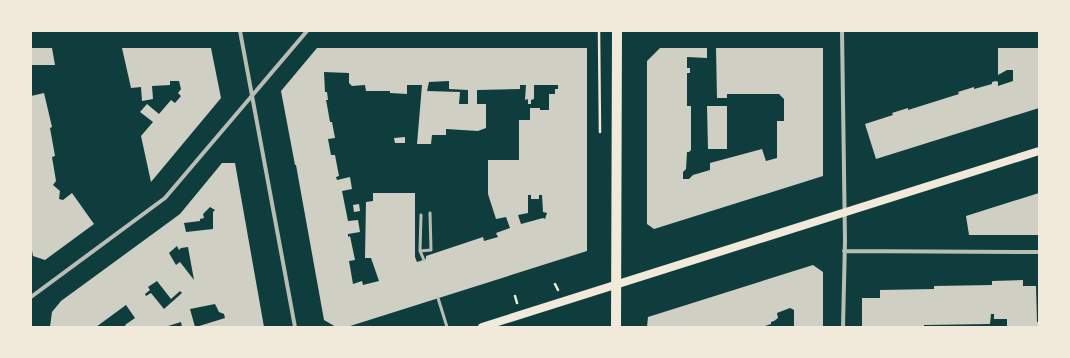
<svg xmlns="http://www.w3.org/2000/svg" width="1070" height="358" font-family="'Space Grotesk',sans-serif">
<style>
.building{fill:#cfcfc3;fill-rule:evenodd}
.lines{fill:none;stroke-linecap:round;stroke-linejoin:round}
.path{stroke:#f1e9da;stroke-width:2.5}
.service{stroke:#b8beb3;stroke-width:3}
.minor{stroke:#b8beb3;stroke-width:4}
.secondary{stroke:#f1e9da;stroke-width:8}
.primary{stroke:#f1e9da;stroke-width:10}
</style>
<rect width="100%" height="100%" fill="#0f3d3e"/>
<path class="building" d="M31 48H52L55 65H31Z
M122 48H211L221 98 151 182 141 136 153 122 140 112 147 104 159 114 171 100 175 103 181 96 178 93 181 89 179 81H170V85L152 86 153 99 142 101 141 87 131 88Z
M317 48H587V251L347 327H336L324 320 296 165H295L281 91ZM324 72 349 73V83L352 86 365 85 366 91H390V93L407 94V85H422L417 144H431L432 135H446V129L478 131 486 128V104H477V90L520 89V85H526L525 100 528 99V104H531V100L534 99V85H558V89H555V94H549V110H540V108H530V120H519V160H488V194L496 219 506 217 510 228 496 233 498 237 484 241 483 237 426 256V259L417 262 415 257V193H373V201L366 202 365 258H371L379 281 363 285 362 281 353 284 349 261 355 260 350 236 348 237V234L360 232 358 220 348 221 342 191 352 189 350 177 337 180 336 177 339 176 335 155H331L328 139 335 138 332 122H330L327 105 326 100H328L327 92H325ZM449 81V89L468 90V104H459L460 92 427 91 429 82ZM528 195H531V199H539V195H542L543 212 547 213 545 219 543 218 521 224 518 215 528 213Z
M660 48H707V58L687 57V68H690V73H687V106H691V150L689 152H687L686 169 683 172V179H689L693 175 710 170V163L762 149 766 161 777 158V121H784V99L779 94H727V98H717L716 48H823V176L654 229 647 224V61Z
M998 48H1039V108L876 159 865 124 893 115 892 113 908 108V110L959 94 958 92 974 87V89L992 84V82L996 81 998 82V86L1013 81V70H1007L998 75Z
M44 93 52 127 50 128 55 156 52 157 56 181 53 185 60 191 59 199 63 200 72 193 94 224 45 260 33 256 31 245V96Z
M707 106H727V149H708Z
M405 137V143H395L394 138Z
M222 163H235L264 327H196L225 318 224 314 219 312 215 304 190 309 195 327H182L181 322 165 327H126L125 325 135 318 126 305 96 327H50L52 312 61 301 180 214ZM210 207 215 210 213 212V229L186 232 184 223 200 221V219L204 218 203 214ZM177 246 179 250 181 248 188 247 194 280 180 262 176 265 169 253ZM157 281 171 299 180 291 182 293 164 309 151 293 146 296 145 294 150 290 148 287Z
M1039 193V235H969L966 216Z
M359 204 360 211 354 212 353 205Z
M813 265 823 272V327H794V310L790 308 777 313 778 318 774 321 771 322V324L762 327H647L648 317Z
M1023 280V286H1036L1037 322H1039V327H1007V319H994V314H991L990 324 924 325V327H862V298H880V290L934 289V286L992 285V281Z"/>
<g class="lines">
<path class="path" d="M599 31 600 132
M555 284 558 290
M515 296 517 303"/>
<path class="service" d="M421 215 420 251 431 250 430 213
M420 251 424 260
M438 298 447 327"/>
<path class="minor" d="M240 31 295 327
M842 31 845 241 843 327
M844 251 1039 252
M31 297 165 198 307 31"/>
<path class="secondary" d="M482 327 1039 151"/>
<path class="primary" d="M616 327 617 31"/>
</g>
<rect width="1070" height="358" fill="none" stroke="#f1e9da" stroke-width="64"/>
</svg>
